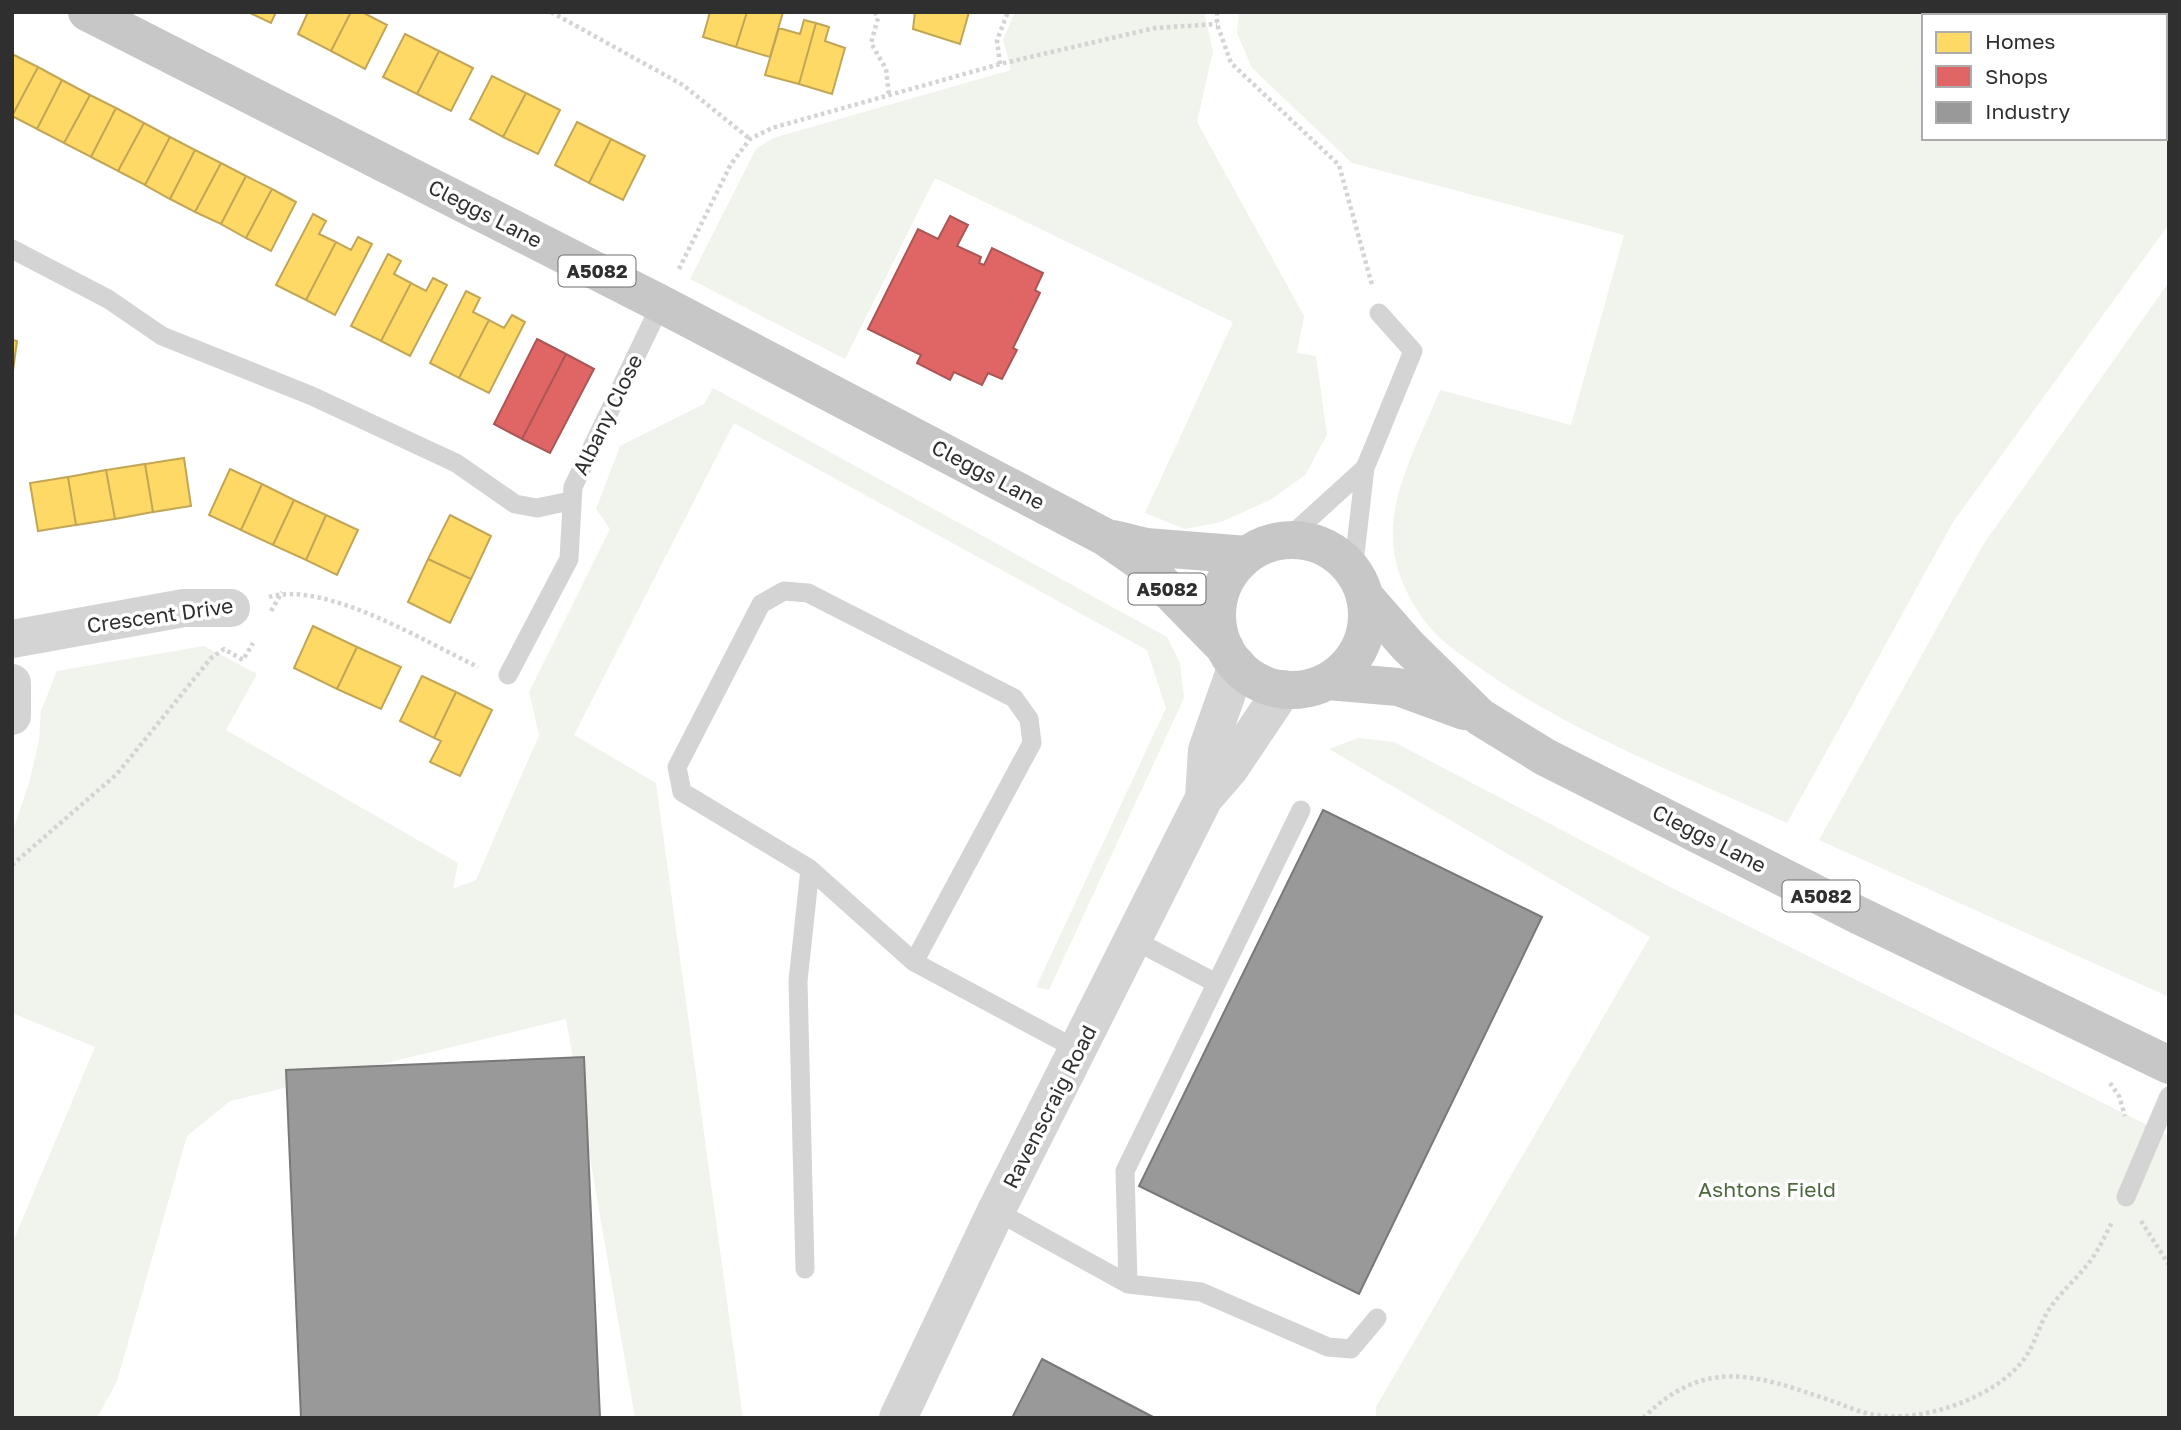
<svg xmlns="http://www.w3.org/2000/svg" width="2181" height="1430" font-family="'Golos Text',sans-serif">
<style>
.green{fill:#f0f4ec;fill-rule:evenodd}
.homes{fill:#ffd966;stroke:#c1a656;stroke-width:2}
.shops{fill:#e06666;stroke:#ab5656;stroke-width:2}
.industry{fill:#999;stroke:#797979;stroke-width:2}
.lines{fill:none;stroke-linecap:round;stroke-linejoin:round}
.path{stroke:#d4d4d4;stroke-width:4.5;stroke-dasharray:3.5 3.5;stroke-linecap:butt}
.lane{stroke:#d4d4d4;stroke-width:19}
.street{stroke:#d4d4d4;stroke-width:38}
.primary{stroke:#c7c7c7;stroke-width:38}
.labels{text-anchor:middle;stroke-width:7;stroke-linejoin:round;paint-order:stroke}
.shield{fill:#fff;stroke:#6d6d6d;stroke-width:2}
.shield-label{font-size:19px;font-weight:bold;fill:#2f2f2f}
.street-label{font-size:21px;fill:#2f2f2f;stroke:#fff}
.park-label{font-size:21px;fill:#4f693e;stroke:#fff}
</style>
<rect width="100%" height="100%" fill="#fff"/>
<path class="green" d="M1015 12H1204L1213 51 1197 122 1304 316 1297 353 1316 356 1327 435 1305 475 1270 500 1221 522 1185 529 1145 513 1233 322 935 178 845 359 690 279 756 149 773 138 1011 70 1003 40Z
M1239 12H2169V224L1953 522 1787 823C1689 778 1583 738 1493 677 1473 663 1451 650 1434 632 1412 608 1395 574 1393 542 1390 490 1421 437 1440 390L1571 425 1624 235 1352 163 1252 68 1237 33ZM1924 16H2165V138H1924Z
M2169 282V997L1819 840 1983 545Z
M713 388 1167 637 1180 663 1184 698 1049 990 1036 987 1166 708 1147 650 734 423 574 735 656 783 743 1418H635L566 1019 230 1101 187 1136 117 1381 97 1418H12V1244L95 1047 12 1013V833L29 783 39 741 41 711 57 671 204 646 257 674 226 730 458 863 453 889 476 880 539 735 529 692 610 529 596 509 620 446 704 404Z
M1358 738 1394 742 1674 889 2169 1136V1418H1376V1407L1650 937 1329 749Z"/>
<path class="homes" d="M248 12H276L271 23Z
M308 12H351L331 51 298 34Z
M351 12H362L387 25 365 69 331 51Z
M710 12H747L736 47 703 37Z
M747 12H783L770 57 736 47Z
M915 12H969L960 44 913 29Z
M804 20 816 23 799 84 765 75 779 28 800 34Z
M816 23 829 27 825 41 845 48 832 94 799 84Z
M405 34 439 51 417 94 383 77Z
M439 51 473 68 451 111 417 94Z
M12 54 38 67 12 116Z
M38 67 62 80 37 129 12 116Z
M492 76 526 93 503 137 470 119Z
M62 80 90 95 64 143 37 129Z
M526 93 560 110 538 154 503 137Z
M90 95 116 108 91 157 64 143Z
M116 108 144 123 118 171 91 157Z
M577 122 611 139 589 183 555 165Z
M144 123 170 137 145 185 118 171Z
M170 137 195 150 170 199 145 185Z
M611 139 645 156 623 200 589 183Z
M195 150 221 163 195 212 170 199Z
M221 163 246 176 221 224 195 212Z
M246 176 272 189 246 238 221 224Z
M272 189 296 202 271 251 246 238Z
M313 214 326 221 319 234 336 242 306 300 276 285Z
M358 237 372 244 335 315 306 300 336 242 351 250Z
M388 254 401 261 394 274 411 283 381 341 351 326Z
M433 278 447 285 410 356 381 341 411 283 426 291Z
M466 291 480 298 473 312 489 320 459 378 430 363Z
M512 315 525 322 489 393 459 378 489 320 504 328Z
M12 340 17 341 12 378Z
M184 458 191 506 153 512 145 464Z
M145 464 153 512 115 519 106 470Z
M230 469 262 484 241 530 209 515Z
M106 470 115 519 76 525 68 477Z
M68 477 76 525 38 531 30 483Z
M262 484 294 500 273 545 241 530Z
M294 500 326 515 306 560 273 545Z
M326 515 358 530 337 575 306 560Z
M450 515 491 536 471 579 428 559Z
M428 559 471 579 450 623 408 602Z
M313 626 357 647 337 689 294 668Z
M357 647 401 667 381 709 337 689Z
M422 676 456 692 434 738 400 721Z
M456 692 492 710 460 776 430 762 441 741 434 738Z"/>
<path class="shops" d="M950 216 968 225 957 246 981 257 979 263 984 265 992 248 1043 273 1035 290 1040 293 1013 348 1017 350 1002 379 988 373 982 385 954 372 950 380 917 363 921 355 868 329 918 229 938 239Z
M537 339 566 354 522 439 494 424Z
M566 354 594 369 550 453 522 439Z"/>
<path class="industry" d="M1323 810 1542 917 1359 1294 1139 1186Z
M584 1057 600 1418H301L286 1070Z
M1042 1359 1155 1418H1012Z"/>
<g class="lines">
<path class="path" d="M551 12 683 85 750 139
M875 12 878 18 871 43 886 69 889 95
M1217 12V24L1231 63 1339 165 1372 285
M1000 64 997 40 1008 12
M679 269 731 164 750 139 772 128 1000 64 1155 28 1217 24
M269 597C324 580 426 642 478 667
M271 611 282 592
M12 865 117 774 211 658 224 649 243 660 253 643
M2110 1083 2119 1096 2125 1116
M2141 1221 2169 1265
M1643 1418C1706 1356 1756 1375 1829 1400 1844 1405 1860 1413 1875 1415 1905 1419 1930 1414 1958 1404 1980 1396 2005 1382 2020 1364 2035 1348 2038 1325 2050 1308 2061 1292 2076 1279 2088 1264 2098 1251 2105 1236 2112 1222"/>
<path class="lane" d="M12 249 108 299 162 336 312 396 456 463 515 504 537 508 570 501
M1287 539 1365 468
M1353 571 1365 468 1413 351 1379 313
M508 675 569 559 573 487 661 304
M1134 940 1216 983
M914 962 1032 743 1029 719 1014 698 808 593 784 591 761 604 677 767 682 792 810 869 914 962 1078 1050
M2126 1197 2169 1096
M996 1211 1128 1284 1201 1292 1328 1347 1351 1349 1377 1318
M805 1269 798 981 810 869
M1128 1284 1125 1171 1301 810"/>
<path class="street" d="M12 639 184 608H231
M12 683V716
M1204 798 1207 750 1237 665
M898 1418 996 1211 1204 798 1230 768 1283 689"/>
<path class="primary" d="M87 12 661 304 1105 537 1141 562 1225 648
M1113 539 1146 547 1247 555
M1217 615a75 75 0 1 1 150 0a75 75 0 1 1-150 0Z
M1365 597 1407 645 1480 717 1545 757 1858 915 2169 1065
M1328 681 1398 687 1464 711"/>
</g>
<g class="labels">
<g class="shield">
<rect x="558.5" y="255.5" width="77" height="31" rx="5"/>
<rect x="1128.5" y="573.5" width="77" height="31" rx="5"/>
<rect x="1782.5" y="880.5" width="77" height="31" rx="5"/>
</g>
<g class="shield-label">
<text x="597" y="278">A5082</text>
<text x="1167" y="596">A5082</text>
<text x="1821" y="903">A5082</text>
</g>
<g class="street-label">
<text transform="translate(485 214) rotate(27)" y="7">Cleggs Lane</text>
<text transform="translate(608 415) rotate(-64)" y="7">Albany Close</text>
<text transform="translate(988 475) rotate(28)" y="7">Cleggs Lane</text>
<text transform="translate(160 616) rotate(-8)" y="7">Crescent Drive</text>
<text transform="translate(1709 839) rotate(27)" y="7">Cleggs Lane</text>
<text transform="translate(1050 1107) rotate(-63)" y="7">Ravenscraig Road</text>
</g>
<g class="park-label">
<text x="1767" y="1197">Ashtons Field</text>
</g>
</g>
<rect width="2181" height="1430" fill="none" stroke="#2f2f2f" stroke-width="28"/>
<rect x="1922" y="14" width="245" height="126" fill="#ffffff" stroke="#acacac" stroke-width="2"/>
<rect x="1936" y="32" width="35" height="21" fill="#ffd966" stroke="#acacac" stroke-width="2"/>
<text x="1985" y="49" font-size="21" fill="#2f2f2f">Homes</text>
<rect x="1936" y="66" width="35" height="21" fill="#e06666" stroke="#acacac" stroke-width="2"/>
<text x="1985" y="84" font-size="21" fill="#2f2f2f">Shops</text>
<rect x="1936" y="102" width="35" height="21" fill="#999999" stroke="#acacac" stroke-width="2"/>
<text x="1985" y="119" font-size="21" fill="#2f2f2f">Industry</text>
</svg>
